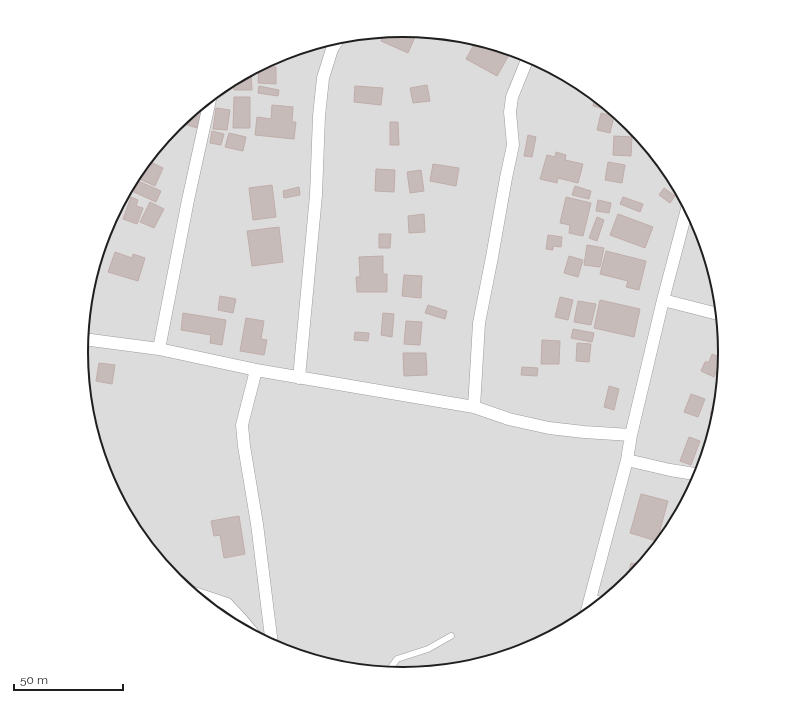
<svg xmlns="http://www.w3.org/2000/svg" width="807" height="704" font-family="Raleway,sans-serif">
<style>
.residential{fill:#dddcdd}
.building{fill:#c7bbba;stroke:#c0ada9}
.lines{fill:none;stroke-linecap:round;stroke-linejoin:round}
.lane-casing{stroke:#9c9c9c;stroke-width:7}
.street-casing{stroke:#9c9c9c;stroke-width:13}
.lane{stroke:#fff;stroke-width:6}
.street{stroke:#fff;stroke-width:12}
.rim{fill:none;stroke:#1f1f1f;stroke-width:2}
</style>
<rect width="100%" height="100%" fill="#efeae6"/>
<path class="residential" d="M83 352a321 321 0 1 1 642 0a321 321 0 1 1-642 0Z"/>
<path class="building" d="M404 30 417 32 408 53 381 41 385 32Z
M477 39 486 42 509 55 497 76 466 59Z
M259 67H276V84L258 83Z
M251 70 252 90H234V79Z
M427 85 430 101 413 103 410 88Z
M259 86 279 90 278 96 258 93Z
M355 86 383 88 381 105 354 102Z
M595 95 614 110V111L593 106Z
M234 97H250V128H233Z
M199 105 204 106 197 128 178 122Z
M272 105 293 107 292 122H296L294 139 255 135 257 117 271 119Z
M216 108 230 110 227 130 213 129Z
M601 113 614 116 610 133 597 130Z
M390 122H398L399 145H390Z
M212 131 224 134 221 145 210 143Z
M229 133 246 137 243 151 225 147Z
M528 135 536 137 532 157 524 156Z
M614 136 632 137 631 156 613 155Z
M556 152 566 155 565 160 583 164 578 183 558 178 557 183 540 179 547 155 555 157Z
M146 160 163 168 155 186 137 178 143 164Z
M608 162 625 165 622 183 605 180Z
M433 164 459 168 456 186 430 181Z
M376 169 395 170 394 192 375 191Z
M421 170 424 191 410 193 407 172Z
M138 181 161 191 156 202 134 192Z
M272 185 276 217 253 220 249 188Z
M575 186 591 191 589 199 572 195Z
M299 187 300 195 284 198 283 191Z
M664 188 675 196 670 203 659 195Z
M127 189 130 190 124 204 121 203 110 231 106 229Z
M131 197 138 200 136 206 143 208 137 224 123 219Z
M566 197 591 203 583 236 569 233 570 225 560 223Z
M623 197 643 204 640 212 620 204Z
M598 200 611 203 609 213 596 211Z
M150 202 164 209 154 228 140 222Z
M424 214 425 232 409 233 408 216Z
M618 214 653 227 645 248 610 235Z
M597 217 604 220 597 241 589 238Z
M279 227 283 262 252 266 247 231Z
M379 234H391L390 248H379Z
M548 235 562 237 561 247 553 246V250L546 249Z
M103 240H105L101 252 99 251Z
M587 245 604 248 600 267 584 265Z
M606 251 646 261 639 290 626 287 628 281 600 274Z
M115 252 132 258 133 254 145 258 138 281 108 272Z
M383 256V274H387V292H357L356 277H360L359 257Z
M569 256 583 260 578 277 564 273Z
M404 275 422 276 421 298 402 296Z
M220 296 236 299 233 313 218 310Z
M560 297 573 300 568 320 555 317Z
M600 300 640 309 634 337 594 328Z
M578 301 596 304 591 325 574 322Z
M428 305 447 311 445 319 425 313Z
M183 313 226 320 222 345 210 343 211 335 181 330Z
M383 313 394 314 392 337 381 335Z
M246 318 264 321 261 339 267 340 264 355 240 351Z
M406 321 422 322 420 345 404 344Z
M573 329 594 333 592 342 571 338Z
M355 332 369 333 368 341 354 340Z
M542 340 560 341 559 364H541Z
M577 343 591 344 589 362 576 361Z
M403 353H426L427 375 404 376Z
M712 354 722 358 714 377 701 371 705 362H709Z
M99 363 115 365 112 384 96 381Z
M522 367 538 368 537 376 521 375Z
M723 380 722 392 718 390Z
M609 386 619 389 614 410 604 407Z
M691 394 705 399 698 417 684 412Z
M716 399 721 400 719 415 717 421 718 417 710 414Z
M689 437 700 441 691 465 680 461Z
M641 494 668 501 657 541 630 533Z
M239 516 245 554 224 558 220 535 214 536 211 521Z
M668 522 675 524 671 531 662 543Z
M631 563 643 565 631 580 626 584Z"/>
<g class="lines">
<defs>
<path id="lane" d="M388 672 397 659 428 649 451 636"/>
<path id="street" d="M663 300 722 315
M83 339 159 349 256 370 474 407 509 419 549 428 584 432 631 435
M159 349 188 200 211 95
M256 370 242 425 244 446 257 524 272 645
M299 378 316 195 319 116 323 78 332 49 340 37
M474 407 479 323 492 257 506 178 513 145 510 112 512 97 529 55
M627 460 670 470 701 475
M191 592 227 604 241 619 256 637
M590 600 602 603
M585 618 627 460 631 435 663 300 688 205"/>
</defs>
<use href="#lane" class="lane-casing"/>
<use href="#street" class="street-casing"/>
<use href="#lane" class="lane"/>
<use href="#street" class="street"/>
</g>
<path d="M0 0H807V704H0ZM88 352a315 315 0 1 1 630 0a315 315 0 1 1-630 0Z" fill="#fff" fill-rule="evenodd"/>
<path class="rim" d="M88 352a315 315 0 1 1 630 0a315 315 0 1 1-630 0Z"/>
<path d="M14 684v6h109v-6" fill="none" stroke="#1f1f1f" stroke-width="2"/>
<text x="20" y="684" font-size="12" fill="#1f1f1f" stroke="#ffffff" stroke-width="3" paint-order="stroke">50 m</text>
</svg>
